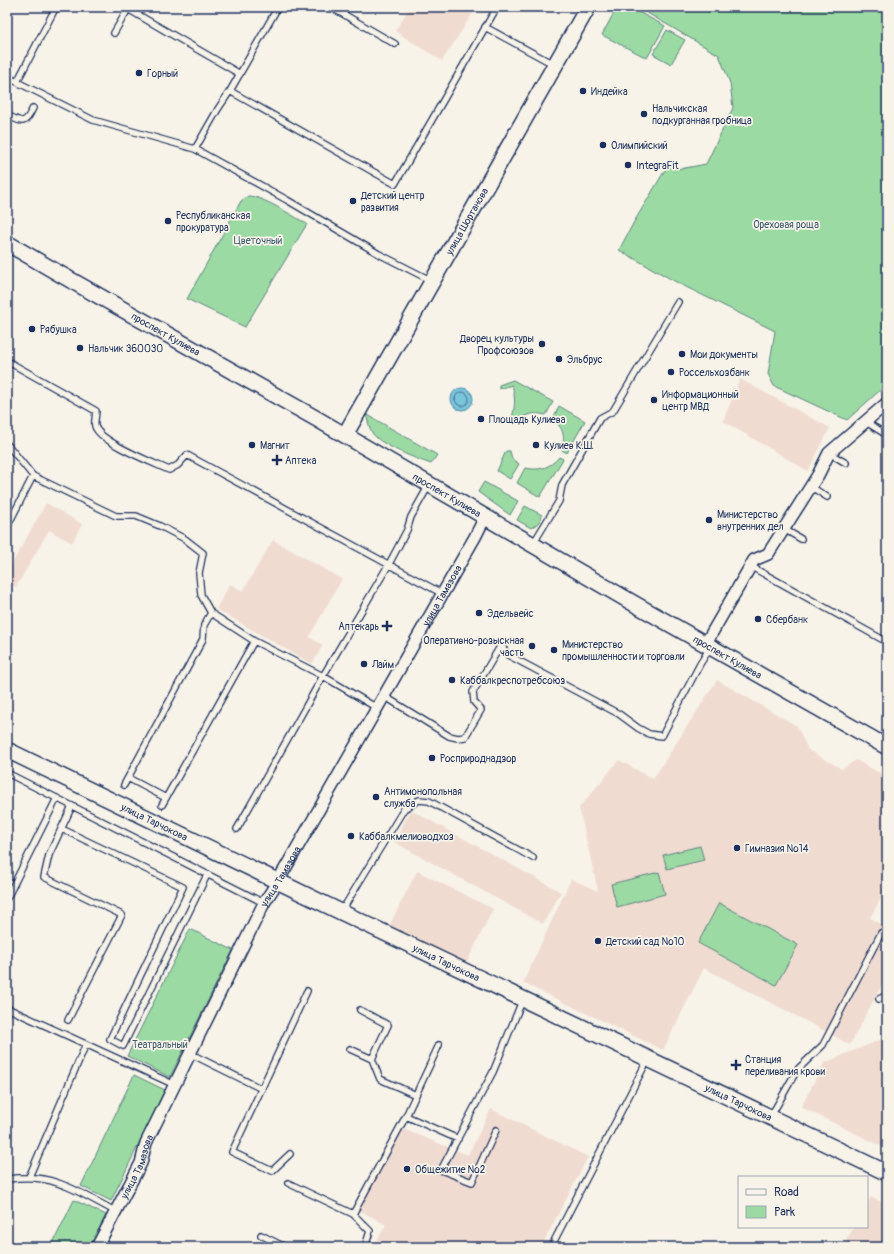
<svg xmlns="http://www.w3.org/2000/svg" width="894" height="1254" font-family="Pangolin,sans-serif">
<style>
.built{fill:#f0dbd1}
.green{fill:#9cdaa3;stroke:#5c8480}
.water{fill:#79c5d9;stroke:#5389a8}
.lines{fill:none;stroke-linecap:round;stroke-linejoin:round}
.shore{stroke:#416b8f;stroke-width:1}
.lane-casing{stroke:#1b2f5e;stroke-width:8}
.street-casing{stroke:#1b2f5e;stroke-width:14}
.secondary-casing{stroke:#1b2f5e;stroke-width:18}
.lane{stroke:#f7f3e8;stroke-width:5.5}
.street{stroke:#f7f3e8;stroke-width:11}
.secondary{stroke:#f7f3e8;stroke-width:15}
.poi-dot{fill:#1b2f5e;stroke:#f7f3e8;stroke-width:1.5}
.labels{text-anchor:middle;stroke-width:3.5;stroke-linejoin:round;paint-order:stroke}
.poi-label{font-size:10px;fill:#1b2f5e;stroke:#f7f3e8;text-anchor:start}
.street-label{font-size:10px;fill:#1b2f5e;stroke:#f7f3e8}
.park-label{font-size:10px;fill:#3b5a6f;stroke:#f7f3e8}
</style>
<rect width="100%" height="100%" fill="#f7f3e8"/>
<filter id="ink" filterUnits="userSpaceOnUse"><feTurbulence type="fractalNoise" baseFrequency=".025" numOctaves="2"/><feDisplacementMap in="SourceGraphic" scale="8" xChannelSelector="R" yChannelSelector="G"/><feConvolveMatrix kernelMatrix="1 2 1 2 8 2 1 2 1" color-interpolation-filters="sRGB"/></filter>
<g filter="url(#ink)">
<path class="built" d="M410 7H477L442 61 395 31Z
M740 379 830 428 808 471 723 421Z
M46 503 82 524 72 543 49 530 16 587 7 582V573Z
M273 540 342 579 309 637 323 645 312 664 216 609 230 584 243 591Z
M717 680 797 726 808 750 842 769 856 760 887 777V887L870 918 887 927V986L882 984 850 1045 825 1031 704 968 663 1050 523 983 571 879 598 891 579 808 619 760 653 779Z
M411 810 561 892 543 924 394 842Z
M417 871 493 909 465 966 388 928Z
M887 1037V1149L801 1107 824 1063Z
M491 1109 588 1157 541 1247H373L386 1225 359 1210 403 1129 468 1155Z
M871 1197 887 1205V1247H842L854 1227H867V1204Z"/>
<path class="green" d="M617 7H629L665 26 647 58 602 35Z
M637 7H887V384L847 420 774 386 768 374 775 331 678 283 619 250 634 222 671 160 680 169 706 164 733 108 730 83 719 55Z
M667 30 685 40 671 64 653 54Z
M248 196C262 196 293 216 307 224L245 327 187 299 241 201Z
M513 380 553 402 546 415C532 412 526 414 514 423L511 421C515 409 516 398 512 385L499 389V385Z
M559 406 585 421 567 453 562 450C565 436 564 429 553 419Z
M366 414 437 455 431 464C417 459 382 446 373 434 369 429 368 420 366 414Z
M506 451H510L512 459 519 464 510 479 497 471Z
M559 457 563 459 540 497 517 483 525 468C539 471 550 468 559 457Z
M484 482 518 501 510 515 478 492Z
M525 506 542 515C541 522 537 524 531 528L517 520Z
M700 846 704 860 667 869 663 855Z
M659 872 665 894 617 907 611 884Z
M719 903 798 945 776 985 698 943Z
M190 929 233 950 170 1077 127 1056Z
M134 1075 165 1090 111 1201 81 1186Z
M74 1200 106 1215 90 1247H51Z"/>
<path class="water" d="M451 399a11 11 0 1 1 22 0a11 11 0 1 1-22 0Z"/>
<g class="lines">
<path class="shore" d="M455 399a7 7 0 1 1 14 0a7 7 0 1 1-14 0Z"/>
<defs>
<path id="lane" d="M331 7 395 44
M485 27 555 65
M114 33 128 9 240 74
M7 77 93 120 195 149 287 200 379 254 432 281
M17 82 56 7
M230 91 395 184 497 7
M7 115C23 123 25 125 33 108
M195 149 218 109 230 91 278 7
M7 361 96 411C96 415 94 422 95 426 99 442 154 463 169 470L178 465 187 455 443 594
M866 422 887 435
M7 444 33 476
M829 453 846 463
M810 486 827 497
M7 527 33 476 116 516H136L160 526 185 539 203 553 199 573 201 595 211 613 254 641 323 676 377 708
M784 529 801 539
M533 544 559 501 562 485 600 418 613 411 678 302
M750 566 887 642
M384 696 449 736 458 738 465 737 481 710 474 702 473 692 501 645 508 655 619 714 638 728 649 734 662 736 700 664 710 648
M7 773 264 903
M128 778 166 798
M124 785 203 639 204 625 211 613
M162 805 254 641
M62 829 183 887 110 1039 123 1046 207 875
M237 829 323 676 389 564 407 530 411 517 429 485
M7 898 57 798
M341 912 404 809 419 800 429 801 533 858
M879 999 887 995
M7 1008 175 1085
M360 1010 388 1025 372 1059 380 1079 416 1095
M68 1020 122 915 44 877 49 855 72 806
M439 1045 406 1116 458 1139
M350 1049 372 1059
M191 1054 262 1089
M771 1116 797 1070 823 1045 881 933
M496 1130 472 1182 441 1170 493 1072 522 1001
M290 1154 272 1171 232 1152 307 991
M29 1177 86 1044
M7 1179C16 1178 26 1177 35 1178 63 1180 91 1199 115 1211
M288 1183 353 1214 406 1116
M353 1214 370 1231 365 1247
M261 1235 285 1247
M551 1247 648 1059"/>
<g id="street">
<path d="M706 643 754 560 768 554 818 475 829 453 887 403"/>
<path id="s1" d="M97 1247 141 1163 146 1143 264 903 278 881 475 537 485 517"/>
</g>
<g id="secondary">
<path id="s2" d="M7 243 60 274 317 419 633 603 887 747"/>
<path id="s3" d="M345 435 588 7"/>
<path id="s4" d="M7 750 341 912 887 1173"/>
</g>
</defs>
<use href="#lane" class="lane-casing"/>
<use href="#street" class="street-casing"/>
<use href="#secondary" class="secondary-casing"/>
<use href="#lane" class="lane"/>
<use href="#street" class="street"/>
<use href="#secondary" class="secondary"/>
</g>
</g>
<g class="poi-dot">
<circle cx="139" cy="73" r="4"/>
<circle cx="583" cy="91" r="4"/>
<circle cx="644" cy="114" r="4"/>
<circle cx="603" cy="145" r="4"/>
<circle cx="628" cy="165" r="4"/>
<circle cx="353" cy="201" r="4"/>
<circle cx="168" cy="221" r="4"/>
<circle cx="32" cy="329" r="4"/>
<circle cx="542" cy="344" r="4"/>
<circle cx="80" cy="348" r="4"/>
<circle cx="682" cy="354" r="4"/>
<circle cx="559" cy="359" r="4"/>
<circle cx="671" cy="372" r="4"/>
<circle cx="654" cy="400" r="4"/>
<circle cx="481" cy="419" r="4"/>
<circle cx="252" cy="445" r="4"/>
<circle cx="536" cy="445" r="4"/>
<path d="M275 454h4v4h4v4h-4v4h-4v-4h-4v-4h4z"/>
<circle cx="709" cy="520" r="4"/>
<circle cx="479" cy="613" r="4"/>
<circle cx="758" cy="619" r="4"/>
<path d="M385 620h4v4h4v4h-4v4h-4v-4h-4v-4h4z"/>
<circle cx="532" cy="646" r="4"/>
<circle cx="554" cy="650" r="4"/>
<circle cx="364" cy="664" r="4"/>
<circle cx="452" cy="680" r="4"/>
<circle cx="432" cy="758" r="4"/>
<circle cx="376" cy="797" r="4"/>
<circle cx="351" cy="836" r="4"/>
<circle cx="737" cy="848" r="4"/>
<circle cx="598" cy="941" r="4"/>
<path d="M734 1059h4v4h4v4h-4v4h-4v-4h-4v-4h4z"/>
<circle cx="407" cy="1169" r="4"/>
</g>
<g class="labels">
<g class="poi-label">
<text x="147" y="77">Горный</text>
<text x="591" y="95">Индейка</text>
<text x="652" y="112">Нальчикская<tspan x="652" dy="12">подкурганная гробница</tspan></text>
<text x="611" y="149">Олимпийский</text>
<text x="636" y="169">IntegraFit</text>
<text x="361" y="199">Детский центр<tspan x="361" dy="12">развития</tspan></text>
<text x="176" y="219">Республиканская<tspan x="176" dy="12">прокуратура</tspan></text>
<text x="40" y="333">Рябушка</text>
<text x="534" y="342" text-anchor="end">Дворец культуры<tspan x="534" dy="12">Профсоюзов</tspan></text>
<text x="88" y="352">Нальчик 360030</text>
<text x="690" y="358">Мои документы</text>
<text x="567" y="363">Эльбрус</text>
<text x="679" y="376">Россельхозбанк</text>
<text x="662" y="398">Информационный<tspan x="662" dy="12">центр МВД</tspan></text>
<text x="489" y="423">Площадь Кулиева</text>
<text x="260" y="449">Магнит</text>
<text x="544" y="449">Кулиев К.Ш.</text>
<text x="285" y="464">Аптека</text>
<text x="717" y="518">Министерство<tspan x="717" dy="12">внутренних дел</tspan></text>
<text x="487" y="617">Эдельвейс</text>
<text x="766" y="623">Сбербанк</text>
<text x="379" y="630" text-anchor="end">Аптекарь</text>
<text x="524" y="644" text-anchor="end">Оперативно-розыскная<tspan x="524" dy="12">часть</tspan></text>
<text x="562" y="648">Министерство<tspan x="562" dy="12">промышленности и торговли</tspan></text>
<text x="372" y="668">Лайм</text>
<text x="460" y="684">Каббалкреспотребсоюз</text>
<text x="440" y="762">Росприроднадзор</text>
<text x="384" y="795">Антимонопольная<tspan x="384" dy="12">служба</tspan></text>
<text x="359" y="840">Каббалкмелиоводхоз</text>
<text x="745" y="852">Гимназия №14</text>
<text x="606" y="945">Детский сад №10</text>
<text x="745" y="1063">Станция<tspan x="745" dy="12">переливания крови</tspan></text>
<text x="415" y="1173">Общежитие №2</text>
</g>
<g class="street-label">
<text dy="4" stroke="none"><textPath href="#s3" startOffset="246">улица Шортанова</textPath></text>
<text dy="4" stroke="none"><textPath href="#s2" startOffset="183">проспект Кулиева</textPath></text>
<text dy="4" stroke="none"><textPath href="#s2" startOffset="507">проспект Кулиева</textPath></text>
<text dy="4" stroke="none"><textPath href="#s1" startOffset="738">улица Тамазова</textPath></text>
<text dy="4" stroke="none"><textPath href="#s2" startOffset="831">проспект Кулиева</textPath></text>
<text dy="4" stroke="none"><textPath href="#s4" startOffset="164">улица Тарчокова</textPath></text>
<text dy="4" stroke="none"><textPath href="#s1" startOffset="414">улица Тамазова</textPath></text>
<text dy="4" stroke="none"><textPath href="#s4" startOffset="488">улица Тарчокова</textPath></text>
<text dy="4" stroke="none"><textPath href="#s4" startOffset="812">улица Тарчокова</textPath></text>
<text dy="4" stroke="none"><textPath href="#s1" startOffset="90">улица Тамазова</textPath></text>
</g>
<g class="park-label">
<text x="786" y="228">Ореховая роща</text>
<text x="258" y="244">Цветочный</text>
<text x="160" y="1048">Театральный</text>
</g>
</g>
<rect width="894" height="1254" fill="none" stroke="#f7f3e8" stroke-width="24"/>
<rect x="12" y="12" width="870" height="1230" fill="none" stroke="#1b2f5e" stroke-width="1.5" filter="url(#ink)"/>
<rect x="738" y="1176" width="130" height="52" fill="#f7f3e8" stroke="#9fa5b1"/>
<rect x="746" y="1189" width="20" height="6" fill="#f7f3e8" stroke="#9fa5b1"/>
<text x="774" y="1196" font-size="12" fill="#1b2f5e">Road</text>
<rect x="746" y="1206" width="20" height="12" fill="#9cdaa3" stroke="#9fa5b1"/>
<text x="774" y="1216" font-size="12" fill="#1b2f5e">Park</text>
</svg>
